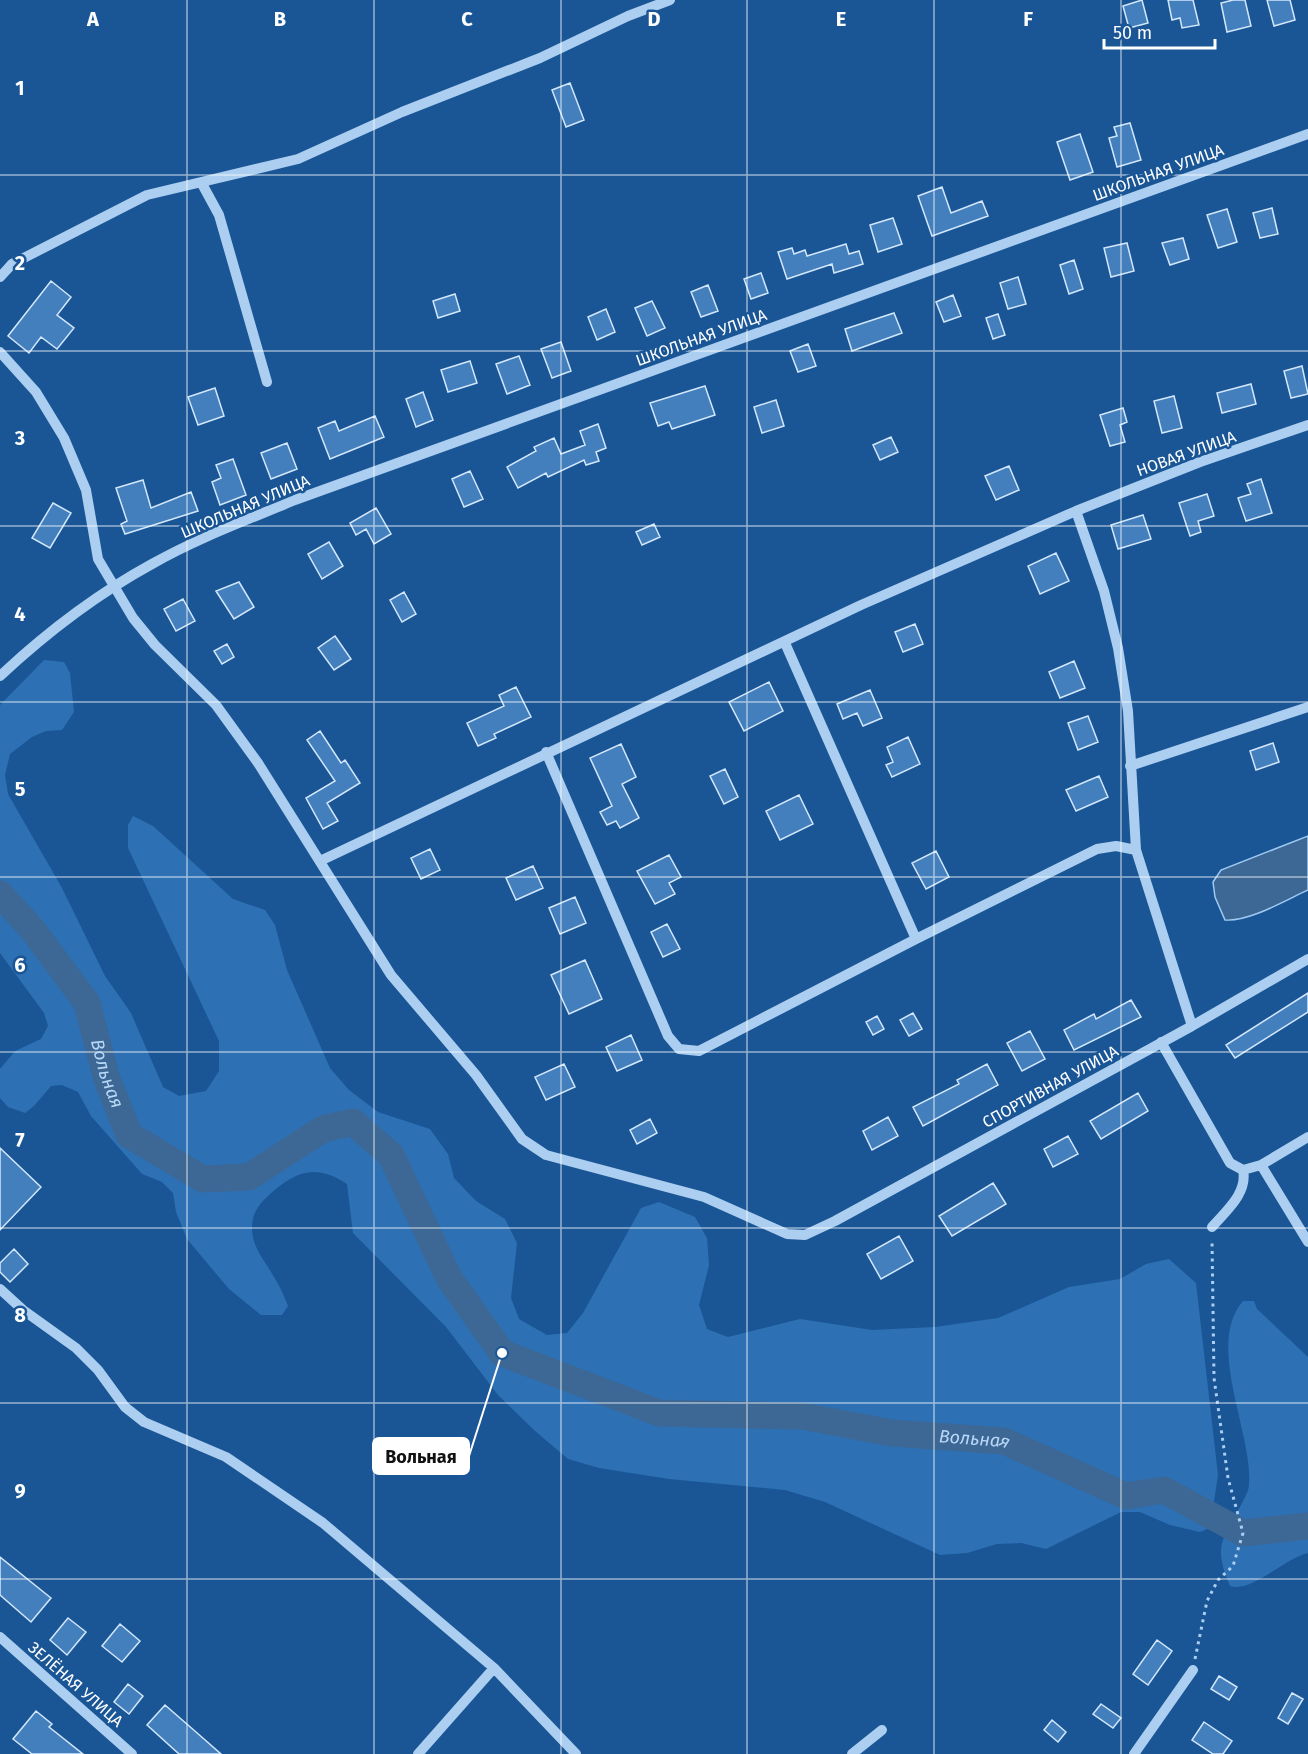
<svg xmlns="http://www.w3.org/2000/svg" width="1308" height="1754" font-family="'Fira Sans',sans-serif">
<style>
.green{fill:#2d70b4}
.water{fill:#3d6895;stroke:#9fcaf2;stroke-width:1.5}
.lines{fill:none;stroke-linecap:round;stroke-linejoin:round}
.river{stroke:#3d6895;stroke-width:27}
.building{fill:#437fbd;stroke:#d3e7fb;stroke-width:1.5}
.path{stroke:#accef0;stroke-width:3;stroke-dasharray:3 4.5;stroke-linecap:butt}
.minor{stroke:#accef0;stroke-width:10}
.grid{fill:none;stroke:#fff;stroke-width:1.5;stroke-opacity:0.55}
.labels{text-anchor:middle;stroke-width:5;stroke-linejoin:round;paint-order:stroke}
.street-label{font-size:16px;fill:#fff;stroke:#1a5696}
.water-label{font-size:18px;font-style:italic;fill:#b9d8f7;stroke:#1a5696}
.grid-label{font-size:20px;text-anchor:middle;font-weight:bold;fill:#fff;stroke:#1a5696;stroke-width:5;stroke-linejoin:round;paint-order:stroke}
.leader{fill:none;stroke:#fff;stroke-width:2}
.callout-dot{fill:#fff;stroke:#1a5696;stroke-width:2}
.callout{fill:#fff;stroke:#fff;stroke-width:2}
.callout-label{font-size:18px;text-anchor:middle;font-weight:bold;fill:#111}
</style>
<rect width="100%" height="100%" fill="#1a5696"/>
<path class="green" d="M44 660 64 662 70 673 74 712 62 730 46 731 32 737 10 754 5 775 8 794 62 888 105 976 131 1013 163 1087 179 1096 206 1091 219 1071V1041L128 848V825L133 816 153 826 233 899 265 910 275 925 287 970 330 1068 349 1090 378 1112 430 1129 448 1154 454 1178 476 1201 505 1219 517 1243 511 1298 519 1319 547 1335 567 1333 583 1313 641 1208 659 1202 695 1217 707 1238 709 1265 699 1305 707 1329 728 1337 800 1319 872 1330 935 1327 998 1318 1069 1287 1120 1279 1146 1264 1169 1259 1196 1283 1218 1475 1210 1528 1200 1532 1170 1525 1140 1512H1121L1046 1549 1021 1543 997 1544 967 1553 940 1555 825 1502 785 1490 669 1479 599 1468 568 1459 535 1431 498 1395 446 1327 353 1233 347 1184C316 1163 295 1171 269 1195 260 1203 252 1213 252 1227 252 1248 264 1259 274 1277 280 1286 284 1296 288 1306L282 1315H261L229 1289 187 1239 176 1212 173 1193 162 1182 142 1174 91 1116 78 1092 62 1085 51 1086 34 1106 25 1113 8 1107 0 1098V1069L15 1051 41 1039 48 1026 44 1013 0 953V705Z
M1243 1301H1254L1257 1309 1308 1357V1553C1283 1559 1252 1593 1230 1586 1213 1546 1222 1540 1241 1505 1244 1499 1249 1491 1249 1484 1253 1434 1205 1344 1243 1301Z"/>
<path class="water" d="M1308 836V890C1286 900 1249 922 1225 920L1215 897 1213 882 1221 870Z"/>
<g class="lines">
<path class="river" id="s1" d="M0 894 32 929 87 1003 106 1076 129 1135 203 1179 249 1177 323 1129 353 1122 391 1155 449 1278 502 1353 659 1413 802 1416 892 1433 1004 1441 1126 1496 1164 1490 1243 1533 1308 1526"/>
</g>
<path class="building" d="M1142 0 1148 23 1129 28 1123 6Z
M1168 0H1193L1199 25 1182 28 1180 18 1172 20Z
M1233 0H1245L1251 26 1227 32 1221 3Z
M1267 0H1290L1295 20 1274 26Z
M570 83 584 120 566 127 552 90Z
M1130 123 1141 160 1117 167 1109 138 1117 136 1114 127Z
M1080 134 1093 172 1070 180 1057 142Z
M942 187 951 213 982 201 988 216 932 236 918 196Z
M1272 208 1278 234 1260 238 1253 213Z
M1227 209 1237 242 1218 248 1207 215Z
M893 218 902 244 878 252 870 225Z
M1183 238 1189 259 1170 265 1162 243Z
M1127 243 1134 271 1111 277 1104 248Z
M846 244 849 254 859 251 863 264 834 273 832 264 787 279 778 252 792 248 794 254 805 250 807 256Z
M1074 260 1083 289 1069 294 1060 265Z
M761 273 768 293 751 299 744 279Z
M1018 277 1026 304 1008 309 1000 283Z
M51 281 71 297 57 315 74 328 57 349 41 337 29 353 8 336Z
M708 285 718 311 701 317 691 292Z
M455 294 460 311 438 318 433 301Z
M953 295 961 316 944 322 936 302Z
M652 301 665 328 647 336 635 308Z
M606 309 615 332 597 340 588 317Z
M894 313 902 333 852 351 845 329Z
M998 314 1005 335 993 339 986 318Z
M561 342 571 371 552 378 541 349Z
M808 344 816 366 798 372 790 351Z
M519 356 530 385 507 394 496 364Z
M470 361 477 383 448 392 441 370Z
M1302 366 1308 394 1291 398 1284 371Z
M1251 384 1256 404 1222 413 1217 393Z
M705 386 715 415 672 429 669 422 658 426 650 403Z
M215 388 224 416 198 425 188 397Z
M423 392 433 420 416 427 406 399Z
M1174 396 1182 428 1162 433 1154 401Z
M776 400 784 426 762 433 754 407Z
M1123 408 1127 422 1120 425 1125 442 1110 446 1100 415Z
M375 416 384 437 330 459 318 428 335 421 339 431Z
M598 424 606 448 596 452 599 461 586 465 584 460 548 477 546 473 518 488 507 467 536 451 534 447 554 438 561 454 585 445 580 431Z
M891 437 898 452 880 460 873 445Z
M287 443 297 469 271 479 261 453Z
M233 459 246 495 220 505 212 482 221 478 216 465Z
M1009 466 1019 490 996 500 985 476Z
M470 471 483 499 464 507 452 479Z
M1261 479 1272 513 1246 521 1238 498 1251 494 1247 484Z
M143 480 151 508 191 492 198 511 125 534 121 524 127 521 116 488Z
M1207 494 1214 516 1198 521 1201 532 1190 536 1179 503Z
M53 503 71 513 50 548 32 538Z
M376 508 391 534 374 544 366 529 356 535 350 523Z
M1143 515 1151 539 1118 549 1111 525Z
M654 524 660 537 642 545 636 532Z
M329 542 343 566 322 579 308 554Z
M1056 553 1069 581 1040 594 1028 566Z
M239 582 254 607 234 619 216 591Z
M404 592 416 614 402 622 390 600Z
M183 599 195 621 176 631 164 609Z
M915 624 923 644 903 652 895 632Z
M335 636 351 659 334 670 318 648Z
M227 644 234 657 222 664 214 651Z
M1074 661 1085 688 1060 698 1049 672Z
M769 682 783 711 744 731 729 702Z
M516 687 531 717 494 734 496 738 478 746 467 723 504 706 499 695Z
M870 690 882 718 863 726 857 713 843 719 837 704Z
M1088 716 1098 742 1078 750 1068 723Z
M320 731 341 763 345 760 360 783 327 803 338 821 323 829 306 798 335 781 307 740Z
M908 737 920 764 892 777 886 765 893 762 887 747Z
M1273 743 1279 762 1256 770 1250 751Z
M621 744 636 777 622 784 639 818 620 828 616 821 607 825 600 812 612 806 590 758Z
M725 769 738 797 724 804 710 776Z
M1099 776 1108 797 1076 811 1066 790Z
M799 795 813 824 780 840 766 811Z
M430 849 440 870 421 879 411 858Z
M936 851 949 877 926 889 912 863Z
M669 855 681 877 669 883 675 894 655 904 637 871Z
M533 866 543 888 516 900 506 878Z
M575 897 586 923 560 934 549 908Z
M667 924 680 949 663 957 651 932Z
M585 960 602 999 569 1014 551 975Z
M1308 993V1012L1235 1058 1226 1045Z
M1131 1000 1141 1017 1074 1050 1064 1030 1094 1014 1096 1019Z
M913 1013 922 1029 909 1036 900 1020Z
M877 1016 884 1029 873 1035 866 1022Z
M1030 1031 1045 1059 1022 1071 1007 1043Z
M631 1035 642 1060 617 1071 606 1047Z
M564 1064 575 1087 546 1100 535 1077Z
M987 1064 998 1085 923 1126 913 1107 959 1084 957 1080Z
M1138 1093 1148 1111 1101 1139 1090 1121Z
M888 1117 898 1136 872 1150 863 1131Z
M650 1119 657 1133 637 1144 630 1130Z
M1068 1136 1078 1154 1053 1167 1044 1149Z
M0 1148 41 1187 0 1230Z
M993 1183 1006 1204 952 1236 939 1216Z
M899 1236 913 1261 881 1279 867 1254Z
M14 1249 28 1264 10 1282 0 1272V1263Z
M0 1557 51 1598 31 1622 0 1595Z
M68 1618 86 1632 67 1655 50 1640Z
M120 1624 140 1641 122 1662 102 1646Z
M1157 1640 1172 1651 1148 1685 1133 1674Z
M1219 1676 1237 1687 1229 1700 1211 1689Z
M128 1684 143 1696 129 1714 114 1702Z
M1292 1693 1303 1699 1288 1724 1278 1718Z
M1101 1704 1121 1718 1113 1728 1093 1714Z
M165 1705 196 1732 221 1754H179L147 1725Z
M36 1711 52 1724 49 1727 83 1754H32L13 1739Z
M1052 1720 1066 1732 1058 1742 1044 1730Z
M1204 1722 1232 1741 1223 1754H1213L1192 1740Z"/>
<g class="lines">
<path class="path" d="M1195 1659 1207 1601 1218 1580 1233 1566 1243 1533 1228 1478 1214 1378 1212 1240"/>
<path class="minor" d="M201 182 219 215 267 382
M0 277 12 264 147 195 298 159 402 112 540 58 628 16 670 0
M0 352 36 392 64 438 86 490 98 559 133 618 155 645 216 705 258 763 391 975 476 1075 522 1139 546 1155 704 1197 787 1234 805 1235 835 1221 1192 1026 1308 959
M1076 511 1104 591 1118 648 1128 711 1136 850 1192 1026
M785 643 916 939
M0 676C45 634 97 594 152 564 198 538 247 520 295 500L1308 134
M546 752 668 1036 679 1049 699 1051 916 939 1097 849 1116 846 1136 850
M1130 766 1308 707
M320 861 861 605 1076 511 1200 462 1308 425
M1161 1042 1230 1163 1243 1170 1261 1165 1308 1137
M1261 1165 1308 1242
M1212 1227C1226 1211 1248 1193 1243 1170
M0 1289 23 1310 76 1348 98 1370 125 1407 144 1422 226 1457 323 1523 494 1668 576 1754
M0 1637 132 1754
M418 1754 494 1668
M852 1754 882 1730
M1134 1754 1193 1670"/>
</g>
<path class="grid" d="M187 0V1754M374 0V1754M561 0V1754M747 0V1754M934 0V1754M1121 0V1754M0 175H1308M0 351H1308M0 526H1308M0 702H1308M0 877H1308M0 1052H1308M0 1228H1308M0 1403H1308M0 1579H1308"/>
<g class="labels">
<g class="street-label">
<text transform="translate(1158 172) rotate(-20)" y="6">ШКОЛЬНАЯ УЛИЦА</text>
<text transform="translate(701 337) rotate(-20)" y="6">ШКОЛЬНАЯ УЛИЦА</text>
<text transform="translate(1186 453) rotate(-20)" y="6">НОВАЯ УЛИЦА</text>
<text transform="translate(245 506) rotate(-23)" y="6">ШКОЛЬНАЯ УЛИЦА</text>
<text transform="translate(1050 1086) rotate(-29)" y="6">СПОРТИВНАЯ УЛИЦА</text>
<text transform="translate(76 1684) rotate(41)" y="6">ЗЕЛЁНАЯ УЛИЦА</text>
</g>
<g class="water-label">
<text dy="6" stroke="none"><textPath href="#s1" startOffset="213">Вольная</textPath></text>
<text dy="6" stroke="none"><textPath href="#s1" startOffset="1293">Вольная</textPath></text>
</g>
</g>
<g class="grid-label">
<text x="93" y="26">A</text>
<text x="280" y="26">B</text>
<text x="467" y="26">C</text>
<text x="654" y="26">D</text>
<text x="841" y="26">E</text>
<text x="1028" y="26">F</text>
<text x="20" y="95">1</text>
<text x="20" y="270">2</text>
<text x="20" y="445">3</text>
<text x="20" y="621">4</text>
<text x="20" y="796">5</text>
<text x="20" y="972">6</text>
<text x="20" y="1147">7</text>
<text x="20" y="1322">8</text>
<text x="20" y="1498">9</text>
</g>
<path class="leader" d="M502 1353L469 1456"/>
<circle class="callout-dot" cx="502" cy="1353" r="6"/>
<rect class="callout" x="373" y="1438" width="96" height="36" rx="6"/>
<g class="callout-label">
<text x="421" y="1463">Вольная</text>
</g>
<path d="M1104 39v9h111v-9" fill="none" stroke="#ffffff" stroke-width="3"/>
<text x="1113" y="39" font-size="18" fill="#ffffff" stroke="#1a5696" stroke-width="4.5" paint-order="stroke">50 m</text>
</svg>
